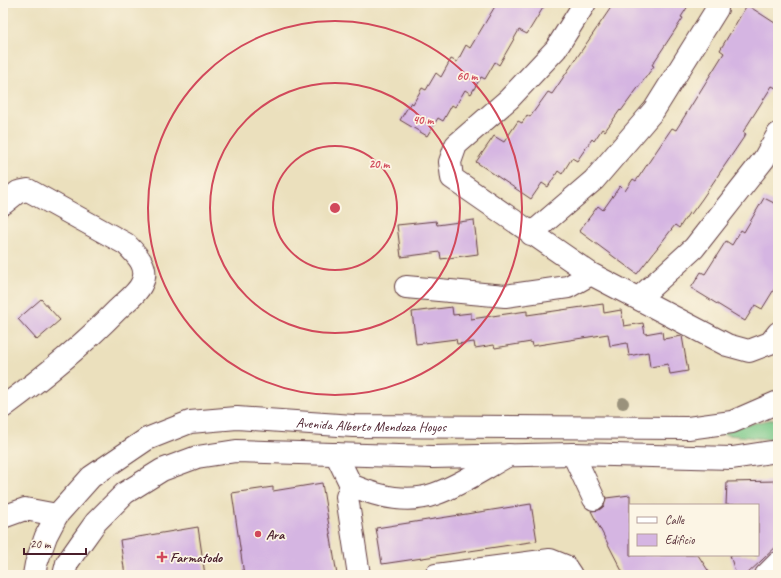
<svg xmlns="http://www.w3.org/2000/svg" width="781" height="578" font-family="Caveat,sans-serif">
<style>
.green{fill:#79c888;stroke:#62745a}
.building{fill:#d5b5e2}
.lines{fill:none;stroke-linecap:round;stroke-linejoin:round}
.minor-casing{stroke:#623c41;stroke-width:24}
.major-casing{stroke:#623c41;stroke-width:24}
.minor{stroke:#fff;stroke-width:22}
.major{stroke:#fff;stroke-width:22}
.tree{fill:#9a927c}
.ring{fill:none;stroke:#d1495b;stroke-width:2}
.poi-dot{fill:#d1495b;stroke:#fcf5e5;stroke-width:1.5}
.labels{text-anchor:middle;stroke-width:3.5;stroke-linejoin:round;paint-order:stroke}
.street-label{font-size:14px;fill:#4a1f2b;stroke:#fcf5e5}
.poi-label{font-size:14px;font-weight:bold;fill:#4a1f2b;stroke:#fcf5e5;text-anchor:start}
.centre{fill:#d1495b;stroke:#fcf5e5;stroke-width:2}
.ring-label{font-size:12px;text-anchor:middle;font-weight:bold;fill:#d1495b;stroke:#fcf5e5;stroke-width:3.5;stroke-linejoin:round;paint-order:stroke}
</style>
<rect width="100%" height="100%" fill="#fcf5e5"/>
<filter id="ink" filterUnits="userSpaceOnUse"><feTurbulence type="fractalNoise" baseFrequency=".025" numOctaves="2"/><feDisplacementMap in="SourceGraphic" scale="8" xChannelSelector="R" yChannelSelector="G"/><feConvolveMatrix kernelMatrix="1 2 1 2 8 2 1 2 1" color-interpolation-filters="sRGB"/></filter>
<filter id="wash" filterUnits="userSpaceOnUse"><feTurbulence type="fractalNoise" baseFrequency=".012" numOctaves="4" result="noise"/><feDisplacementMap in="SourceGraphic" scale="16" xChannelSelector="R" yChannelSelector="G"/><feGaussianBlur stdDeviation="0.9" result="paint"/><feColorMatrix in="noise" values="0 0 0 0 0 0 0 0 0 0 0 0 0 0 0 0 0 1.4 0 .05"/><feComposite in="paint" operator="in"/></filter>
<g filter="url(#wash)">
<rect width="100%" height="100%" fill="#ebe0bd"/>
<path class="green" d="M778 418V438L768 439 688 431 728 429Z"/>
<g id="blocks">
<path class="building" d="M497 3H546L527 34 519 30 499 65 495 62 485 79 481 77 471 94 465 90 455 107 452 105 443 121 438 118 427 136 400 120 411 102 413 104 422 88 426 90 436 73 441 77 451 59 457 62 466 45 470 48Z
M614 3H690L681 17 683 18 652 65 654 66 621 111 620 110 605 131 602 129 594 141 592 139 577 161 572 158 562 174 558 171 548 187 542 183 531 199 476 162 494 136 504 142 518 121 522 123 527 115 530 117 548 92 552 94Z
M747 5 778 25V89L772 86 743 132 746 134 702 199 691 214 689 213 679 228 675 225 637 274 579 231 598 206 603 210 620 186 625 191 633 179 636 181 672 128 676 130 724 53 720 50Z
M764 198 778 205V283L762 309 755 305 745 321 691 288 701 272 705 274 726 241 732 245 741 230 744 232Z
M474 220 478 254 441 259 440 252 401 257 397 225 436 221 437 225Z
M41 299 60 320 37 340 18 319Z
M603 304 604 313 621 310 624 326 643 323 645 334 662 331 663 339 682 336 688 371 670 374 668 364 650 367 648 352 629 356 627 343 610 346 608 334 532 346 531 342 495 348 494 345 475 348 474 342 457 344 456 339 416 344 412 312 452 307 453 315 471 313V319L527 311V315Z
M778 481V545L746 575H736L730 555H758V505H726L727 482Z
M322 483 337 575H244L232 493 273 487V491Z
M630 495V555H698L711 575H624L591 511 599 510 604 506 606 498Z
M531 504 537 541 382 564 376 528Z
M198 527 205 575H125L120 540Z"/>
</g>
</g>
<g filter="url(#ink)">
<use href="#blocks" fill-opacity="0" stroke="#623c41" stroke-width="1"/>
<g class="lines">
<defs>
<path id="minor" d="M585 3 556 49 509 99 456 145 450 162 452 178 591 274 727 345 749 351 770 343 778 333
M3 204 18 192 28 190 126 244C136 254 150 267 142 283 138 293 125 302 117 310 82 346 44 377 3 407
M531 234 594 180 654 110 717 9
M406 287 505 296 568 287 591 274
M639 298 694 248 764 159 778 134
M336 454 351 485C376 496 408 504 435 494 461 485 485 468 509 455
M573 454 594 499
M351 485 347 497 359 575
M3 517 25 509 57 515
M436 575 550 560 565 566 571 575
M766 575 778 563"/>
<g id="major">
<path id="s1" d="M34 575 36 564 46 536 57 515 91 477 147 439 190 422 237 418 353 426 688 428 732 422 778 402"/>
<path d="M64 575 67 563 81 543 96 522 125 493 162 470 197 457 236 451 432 457 573 454 732 458 778 451"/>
</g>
</defs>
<use href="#minor" class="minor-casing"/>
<use href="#major" class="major-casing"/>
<use href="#minor" class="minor"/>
<use href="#major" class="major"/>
</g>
<circle class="tree" cx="623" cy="403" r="6"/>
</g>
<g class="ring">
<circle cx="335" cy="208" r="62"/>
<circle cx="335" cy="208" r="125"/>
<circle cx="335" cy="208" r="187"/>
</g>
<g class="poi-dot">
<circle cx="258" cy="534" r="4"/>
<path d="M160 551h4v4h4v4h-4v4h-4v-4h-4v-4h4z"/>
</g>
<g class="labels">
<g class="street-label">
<text dy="5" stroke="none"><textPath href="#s1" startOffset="411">Avenida Alberto Mendoza Hoyos</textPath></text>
</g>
<g class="poi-label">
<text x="266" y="539">Ara</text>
<text x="170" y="562">Farmatodo</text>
</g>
</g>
<circle cx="335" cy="208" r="6" class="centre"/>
<g class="ring-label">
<text x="467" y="80">60 m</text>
<text x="423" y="124">40 m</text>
<text x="379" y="168">20 m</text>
</g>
<rect width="781" height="578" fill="none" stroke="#fcf5e5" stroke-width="16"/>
<rect x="629" y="504" width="130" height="52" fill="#fcf5e5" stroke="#b59f9b"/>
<rect x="637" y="517" width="20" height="6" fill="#ffffff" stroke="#b59f9b"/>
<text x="665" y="524" font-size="12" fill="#4a1f2b">Calle</text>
<rect x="637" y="534" width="20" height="12" fill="#d5b5e2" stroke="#b59f9b"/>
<text x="665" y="544" font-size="12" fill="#4a1f2b">Edificio</text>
<path d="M24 548v6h62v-6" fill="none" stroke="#4a1f2b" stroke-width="2"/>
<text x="30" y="548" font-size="12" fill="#4a1f2b" stroke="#fcf5e5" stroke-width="3" paint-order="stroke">20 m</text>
</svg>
